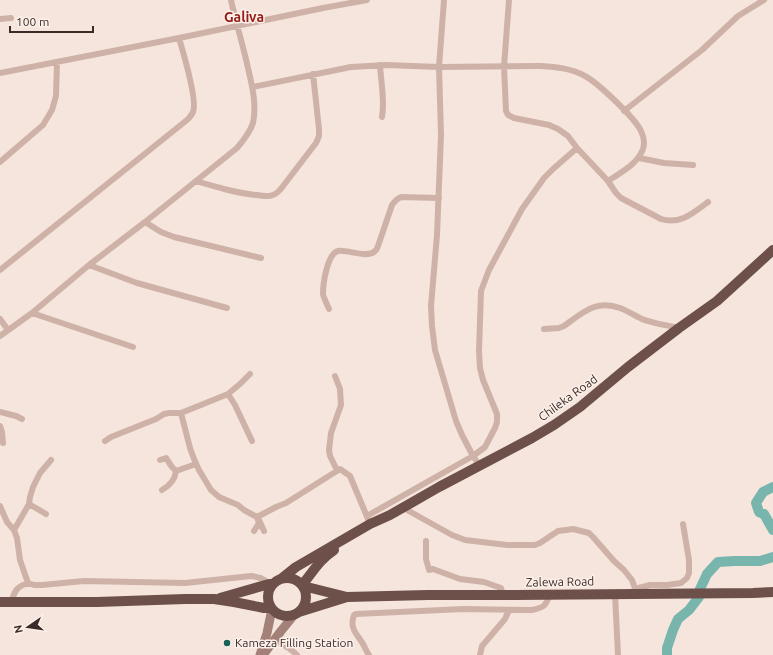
<svg xmlns="http://www.w3.org/2000/svg" width="773" height="655" font-family="Ubuntu,sans-serif">
<style>
.lines{fill:none;stroke-linecap:round;stroke-linejoin:round}
.river{stroke:#78b6ad;stroke-width:10}
.minor{stroke:#cfb2a7;stroke-width:6}
.secondary{stroke:#a38078;stroke-width:9}
.trunk{stroke:#6e504b;stroke-width:10}
.poi-dot{fill:#186259;stroke:#fcf0ea;stroke-width:1.5}
.labels{text-anchor:middle;stroke-width:3;stroke-linejoin:round;paint-order:stroke}
.street-label{font-size:12px;fill:#3b2b28;stroke:#fcf0ea}
.poi-label{font-size:12px;fill:#3b2b28;stroke:#fcf0ea;text-anchor:start}
.quarter-label{font-size:14px;font-weight:bold;fill:#941e17;stroke:#fcf0ea}
</style>
<rect width="100%" height="100%" fill="#f5e5dd"/>
<g class="lines">
<path class="river" d="M773 487 763 492 756 503 759 512 764 514 773 530
M700 589 707 574 718 562 734 561H760L773 557
M667 655V648L673 630 678 619 689 610 699 597"/>
<path class="minor" d="M444 0 439 67 441 135 437 235 431 306 432 326 435 350 456 421 462 435 473 456 480 466
M509 0 504 67 506 111 508 115 514 118 549 125 558 129 568 136 577 148 608 181 616 193 621 198 661 219C680 225 693 213 708 202
M0 19 11 18
M380 65C381 83 385 100 382 117
M0 73 179 38 323 8 367 0
M253 87 351 67 386 65 439 67 540 66C555 67 571 68 585 76 598 83 635 118 641 131 644 137 645 143 643 149 637 165 621 172 608 181
M624 111 702 50 738 16 764 0
M639 158 664 163 693 165
M0 162 43 125 52 110 56 96 57 62
M196 181C216 187 236 193 257 195 262 196 268 197 273 195 276 194 278 192 280 190L316 143 319 136V129L313 74
M145 222 161 232 174 237 261 258
M89 265 137 283 227 308
M0 270 187 120C189 118 192 115 193 112 198 100 183 52 179 38
M329 309C327 304 324 299 323 294 323 284 327 254 338 251 347 249 368 259 375 251 377 250 377 248 378 246L392 205C395 201 396 199 401 197L439 198
M32 313 133 347
M0 319 8 330
M544 329 559 328 564 326C582 313 596 299 620 308 628 311 635 316 642 319 654 324 667 325 679 328
M0 336 32 313 89 265 145 222 237 148C243 141 250 132 253 123 257 105 252 85 248 68 243 45 236 23 231 0
M335 376 340 389 341 405 331 433 329 450 330 456 337 470
M228 394 235 405 252 441
M0 412 16 416 22 419
M181 413 190 448 194 459 199 470 211 490 219 497 238 505 244 510 257 517 276 507 286 503 340 469 350 476 368 519
M0 426 2 432 3 443
M105 441 111 437 156 419 164 414 169 413H181L228 394 240 384 250 374
M160 460 166 458 172 467 176 471 196 464
M162 490C169 486 175 480 176 471
M29 504 46 514
M0 506 7 522 14 530 17 538 20 560 28 583C16 587 15 591 11 602
M407 510 452 535 465 540 507 545H535L540 543 558 531 566 530 573 529 589 533 593 537 614 561 624 570 632 580 637 594
M367 516 473 456 485 447 495 428 497 422V414L483 380 480 368 479 351 481 291 489 270 522 209 544 178 553 169 577 148
M259 520 264 531
M14 530 21 518 29 504 30 497 33 487 40 473 51 460
M254 531 259 523 257 517
M426 541V559L429 570 433 569 460 579 484 582 501 588 503 595
M28 583 34 585H42L84 581 185 583 251 576C259 577 263 578 269 584
M635 589 650 585H667L681 583 687 578 689 573V560L683 524
M615 594 618 655
M274 640C283 644 290 648 297 655
M369 655C366 651 365 647 363 644 357 634 349 628 354 615L356 614 463 609 532 610C545 607 545 606 550 595
M480 655 482 646 505 619 509 610"/>
<path class="secondary" d="M260 655 267 633 272 609
M263 655 281 631 294 615"/>
<path class="trunk" d="M268 597a19 19 0 1 1 38 0a19 19 0 1 1-38 0Z
M281 579 296 567 370 524 390 515 439 487 532 438 554 425 580 407 628 367 679 328 717 301 773 250
M302 585C313 572 319 560 334 550
M303 586 347 597 428 595H515L753 593 773 592
M220 598 269 584H273
M0 602H97L185 599H214L234 602 264 608H271
M299 612 347 597"/>
</g>
<circle class="poi-dot" cx="227" cy="643" r="4"/>
<g class="labels">
<g class="street-label">
<text transform="translate(568 398) rotate(-36)" y="4">Chileka Road</text>
<text transform="translate(560 582) rotate(-1)" y="4">Zalewa Road</text>
</g>
<g class="poi-label">
<text x="235" y="647">Kameza Filling Station</text>
</g>
<g class="quarter-label">
<text x="244" y="22">Galiva</text>
</g>
</g>
<g transform="translate(28 627) rotate(257)" stroke="#fcf0ea" stroke-width="3" paint-order="stroke">
<path d="M0-3L7 15L0 10L-7 15Z" fill="#3b2b28"/>
<text y="-6" font-size="11" font-weight="bold" text-anchor="middle" fill="#3b2b28">N</text>
</g>
<path d="M10 26v6h83v-6" fill="none" stroke="#3b2b28" stroke-width="2"/>
<text x="16" y="26" font-size="12" fill="#3b2b28" stroke="#fcf0ea" stroke-width="3" paint-order="stroke">100 m</text>
</svg>
